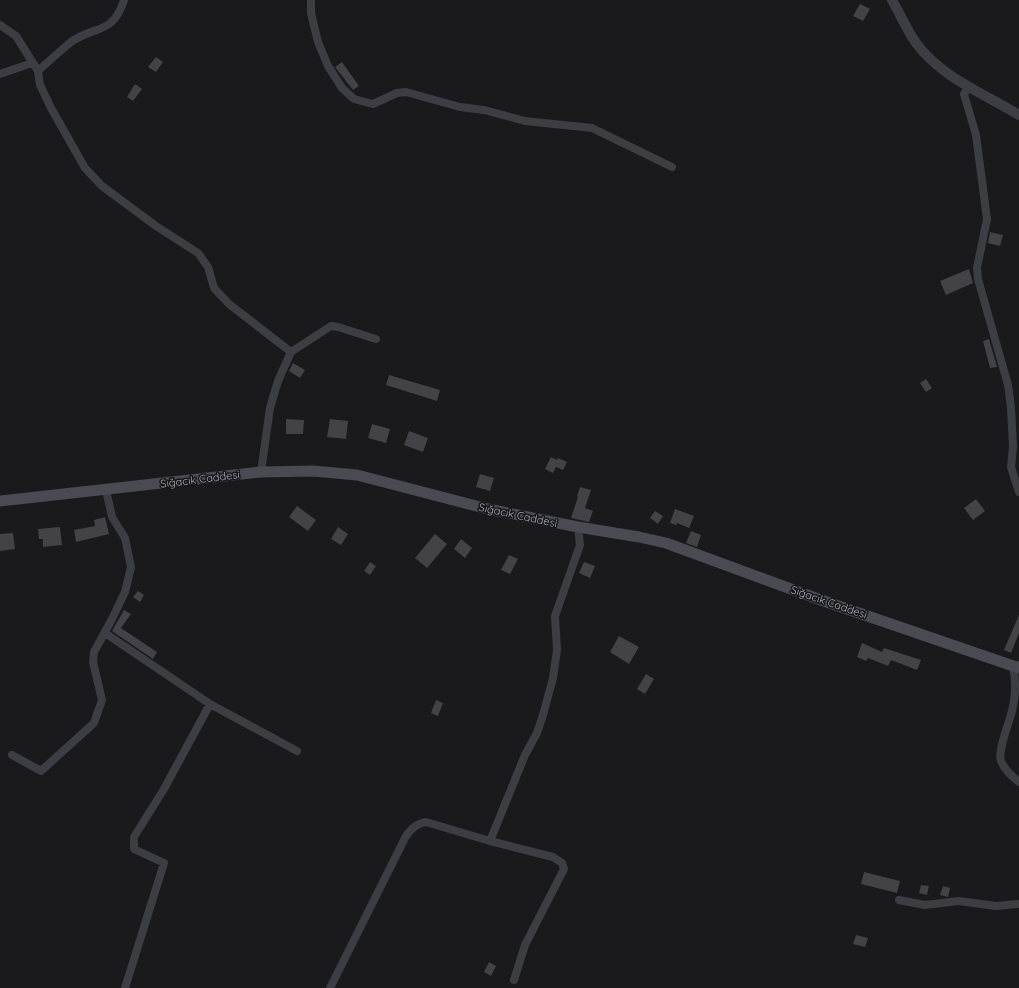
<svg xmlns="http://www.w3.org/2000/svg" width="1019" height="988" font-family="Quicksand,sans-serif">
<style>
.building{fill:#424247}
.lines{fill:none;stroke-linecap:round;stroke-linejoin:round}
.minor{stroke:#3d3d44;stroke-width:8}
.tertiary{stroke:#3d3d44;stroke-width:10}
.secondary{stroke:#494a52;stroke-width:11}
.labels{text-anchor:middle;stroke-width:3;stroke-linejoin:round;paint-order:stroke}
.street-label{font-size:11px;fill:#acb0bd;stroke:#151518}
</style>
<rect width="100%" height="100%" fill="#1a1a1d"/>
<path class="building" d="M860 4 870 9 863 21 853 16Z
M156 57 163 62 156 72 148 67Z
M342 62 359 86 353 90 335 67Z
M135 84 142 89 133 101 127 97Z
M990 232 1003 235 1000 246 988 243Z
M969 269 973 283 946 295 940 281Z
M989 339 997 367 990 368 983 341Z
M293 363 305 370 300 378 289 371Z
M389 375 440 390 437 401 386 385Z
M926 379 932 388 926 392 920 383Z
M286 419 304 420 303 434H286Z
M330 419 348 421 346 439 327 437Z
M372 424 390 429 386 443 368 438Z
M409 431 428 438 423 452 404 445Z
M551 457 557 460 558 458 567 462 563 470 556 467 553 473 545 469Z
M480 474 494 478 490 491 476 487Z
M580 487 591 490 585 508 593 511 589 522 571 518 578 497 577 496Z
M976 499 985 511 973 520 964 508Z
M297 506 316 520 308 531 289 517Z
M675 509 694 516 689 528 677 523 676 525 670 523Z
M655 511 663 516 658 524 650 518Z
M105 517 109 534 76 542 74 530 95 526 94 520Z
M60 527 62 545 43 547V539H39L38 529Z
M338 527 348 534 341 545 331 539Z
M691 531 701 535 697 547 686 543Z
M13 533 15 549 0 551V534Z
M435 534 447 544 427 568 415 558Z
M461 539 472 548 465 558 454 549Z
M509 555 518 559 510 574 501 570Z
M370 562 376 566 370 575 364 571Z
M584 562 595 566 590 578 579 573Z
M138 591 144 595 140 602 133 597Z
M124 610 131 614 121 628 157 652 153 659 112 631Z
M1019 615V633L1011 653 1004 650Z
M619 636 639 647 629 664 610 652Z
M862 643 882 652 884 648 921 660 917 670 891 660 888 666 868 658 866 661 857 657Z
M646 674 654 679 645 694 637 689Z
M436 700 443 703 438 716 431 713Z
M864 872 900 881 897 893 861 884Z
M921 885 929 886 927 895 919 893Z
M943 886 950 888 948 897 940 895Z
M856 935 868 938 865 947 853 944Z
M489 962 496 966 491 976 484 972Z"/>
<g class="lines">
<path class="minor" d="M311 0V13L318 42 328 66 342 88 354 99 373 104 397 93 406 92 460 107 484 110 525 121 592 128 672 167
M0 25 16 36 38 71 40 85 51 108 85 168 102 186 156 226 198 253 208 267 214 288 229 304 291 352
M38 71C49 61 60 51 71 42 95 25 113 35 124 0
M0 74 32 63
M968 88 964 94 976 135 987 219 977 268 978 279 1008 385 1011 408 1013 447 1011 467 1019 492
M261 472 270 408 278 381 291 352 331 326 338 327 376 339
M105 633 210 704 164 789 134 837V849L164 863 125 988
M1017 665 1013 666C1016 680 1016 692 1013 706 1011 720 997 749 1001 761 1004 770 1012 776 1019 782
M210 704 297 751
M12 755 41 771 94 723 102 700 93 662 94 652 112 619 125 592 131 567 125 538 112 517 106 490
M490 841 553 857 562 863 564 869 525 945 514 980
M899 900 925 905 959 901 996 906 1019 904
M330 988 406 836C412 828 416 824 426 822L490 841 525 755 537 733 543 715 553 678 557 650 555 616 580 545 578 527"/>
<path class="tertiary" d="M892 0C900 14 907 30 916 43 942 78 983 93 1019 115"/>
<path class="secondary" d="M0 501 261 472 313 471 357 475 488 509 578 527 639 537 666 543 821 600 1019 668"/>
</g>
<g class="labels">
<g class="street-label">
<text transform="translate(200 479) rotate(-7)" y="4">Sığacık Caddesi</text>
<text transform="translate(518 515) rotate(12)" y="4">Sığacık Caddesi</text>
<text transform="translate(829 602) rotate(19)" y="4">Sığacık Caddesi</text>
</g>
</g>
</svg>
